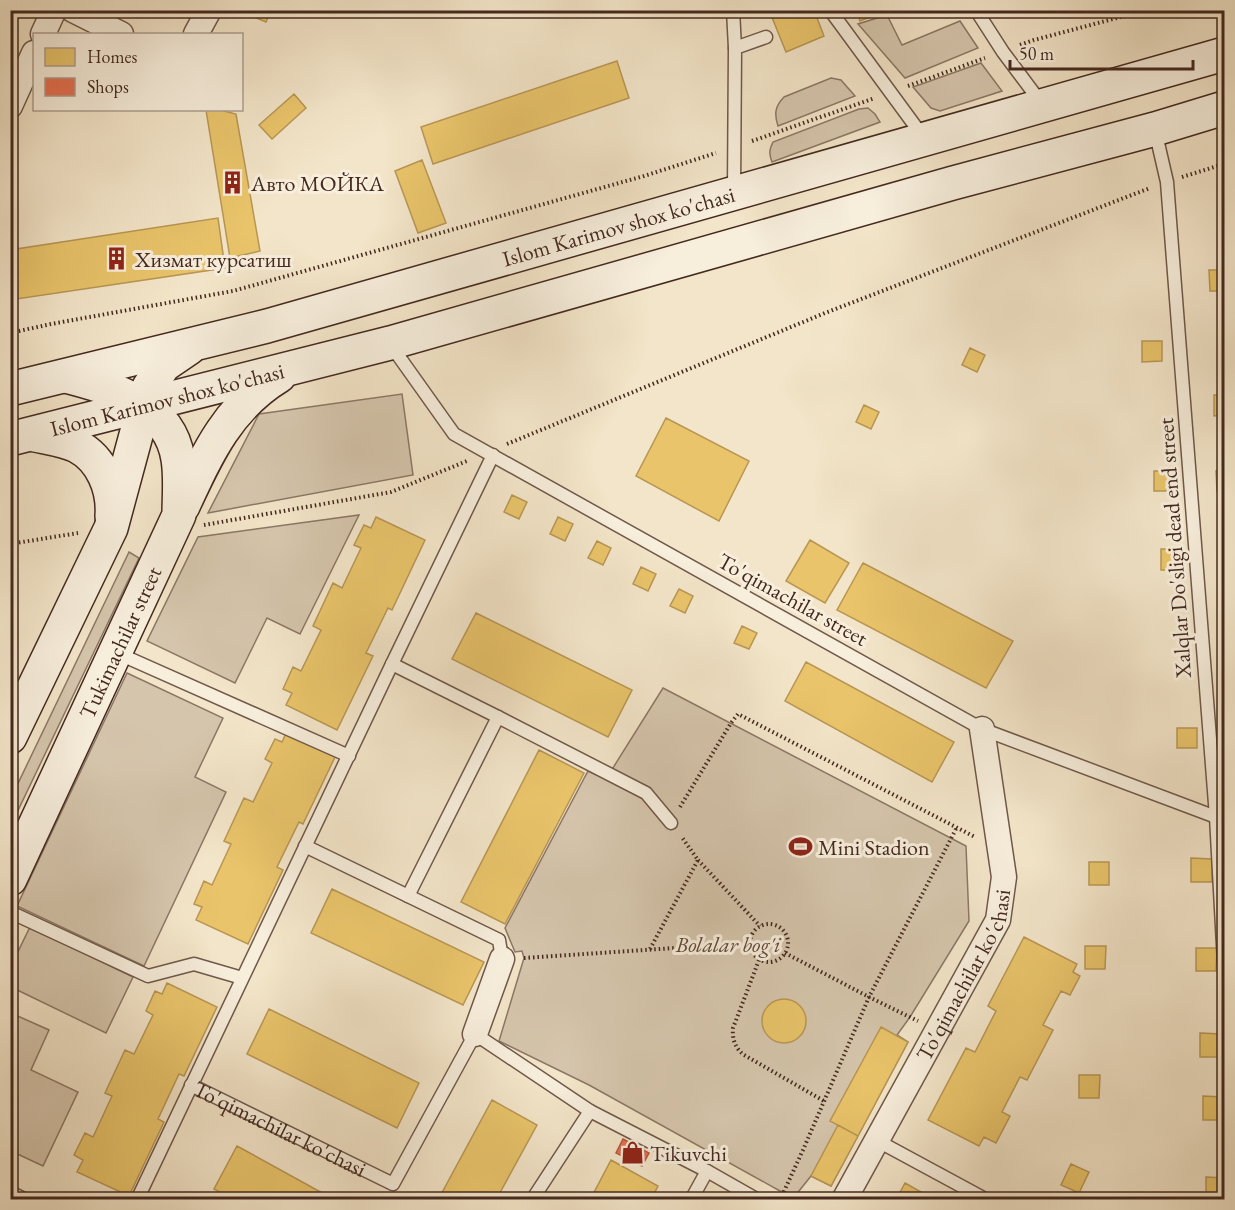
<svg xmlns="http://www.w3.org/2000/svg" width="1235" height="1210" font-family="'EB Garamond',serif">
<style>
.green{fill:#d5c5ac;stroke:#8c7766;stroke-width:1.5}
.homes{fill:#e9c46a;stroke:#b89654;stroke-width:1.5}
.shops{fill:#e76f51;stroke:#b65a42;stroke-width:1.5}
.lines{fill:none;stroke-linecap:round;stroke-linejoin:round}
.service-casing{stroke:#70584a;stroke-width:15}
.minor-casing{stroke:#70584a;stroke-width:27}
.secondary-casing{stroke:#44291f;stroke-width:36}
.path{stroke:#44291f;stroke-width:4;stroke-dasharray:1.5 3;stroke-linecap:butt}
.service{stroke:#f7eedc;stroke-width:12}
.minor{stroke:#f7eedc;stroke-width:24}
.secondary{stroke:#f7eedc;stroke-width:33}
.labels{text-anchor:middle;stroke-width:6;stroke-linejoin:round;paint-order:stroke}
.poi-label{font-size:22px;fill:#44291f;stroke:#f7eedc;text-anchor:start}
.street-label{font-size:22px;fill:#44291f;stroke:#f7eedc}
.park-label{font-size:22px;font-style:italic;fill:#61483b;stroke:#f7eedc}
</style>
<rect width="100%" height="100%" fill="#f3e5c9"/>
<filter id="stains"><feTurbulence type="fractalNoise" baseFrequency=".00333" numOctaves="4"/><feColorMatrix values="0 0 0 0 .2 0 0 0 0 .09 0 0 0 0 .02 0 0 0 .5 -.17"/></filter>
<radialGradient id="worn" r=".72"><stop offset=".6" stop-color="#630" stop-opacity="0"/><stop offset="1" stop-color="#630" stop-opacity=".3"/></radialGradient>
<path class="green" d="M887 15 902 45 960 21 978 48 905 78 858 24Z
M981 63 1002 91 940 111 931 108 913 87Z
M831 78 841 80 855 96 778 126C774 114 775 106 784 97Z
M868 108 875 114 880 122 772 162C769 154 769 150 773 142L859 109Z
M402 394 413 475 208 513 259 414Z
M359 515 300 634 267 618 235 683 147 641 198 537Z
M129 552 139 558 11 825V798Z
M127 673 223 718 195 777 226 792 144 966 17 906Z
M663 688 966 846 969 921 910 1017 897 1035 908 1042 831 1186 811 1176 795 1196 780 1191 589 1085 499 1041 524 958 522 951 515 952 505 928 588 771 606 779Z
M30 927 133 977 106 1033 11 987 10 968Z
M11 1013 49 1030 31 1070 78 1092 43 1166 11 1151Z"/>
<path class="homes" d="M251 10H271L266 22 249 15Z
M769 10H814L824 36 786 52Z
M856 10H888L860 21Z
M617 61 629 98 433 164 421 127Z
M294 94 306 108 272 139 259 125Z
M206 110H220L236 114 260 251 230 258Z
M422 160 446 223 418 233 395 171Z
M218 218 225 268 10 300V250Z
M1209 270H1224V291H1210Z
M1142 341H1162V361L1142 362Z
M970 348 985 355 977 372 962 365Z
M1214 395H1224V415L1214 416Z
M864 405 879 412 871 429 856 422Z
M666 418 749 461 719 521 636 476Z
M1154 471H1174V491H1154Z
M1216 471H1224V491H1217Z
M512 495 527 502 519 519 504 512Z
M376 517 425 540 392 610 388 608 366 653 373 656 337 730 286 705 292 693 283 689 293 667 301 671 321 630 313 626 333 583 342 588 361 548 354 545 364 525 371 528Z
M558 517 573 524 565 541 550 534Z
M810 540 849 563 825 603 786 581Z
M597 541 611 548 603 565 588 558Z
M1161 549H1181L1180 570H1161Z
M863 563 1013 641 986 688 837 610Z
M641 567 656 574 648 591 633 584Z
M679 589 693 596 685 613 670 606Z
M476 613 632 690 608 737 452 659Z
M742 626 757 633 749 649 734 643Z
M806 662 954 742 932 782 785 701Z
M1177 728H1197V748H1177Z
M287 731 336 755 303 824 299 822 277 867 283 870 248 944 196 920 202 907 194 904 204 881 212 885 231 844 224 841 244 798 253 802 272 763 265 759 275 739 282 742Z
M539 750 584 773 505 924 461 902Z
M1191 858 1212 859V882H1191Z
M1089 862H1109V885H1089Z
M332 889 484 962 463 1005 311 933Z
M1024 937 1077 964 1073 972 1080 976 1070 995 1061 991 1043 1025 1053 1030 1027 1080 1020 1077 1002 1112 1010 1116 996 1143 984 1137 979 1146 928 1120 966 1048 975 1052 996 1011 988 1006Z
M1085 946H1106L1105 969H1085Z
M1196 948H1217L1216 971H1196Z
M167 983 217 1007 184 1076 179 1074 158 1119 164 1122 129 1196 77 1172 83 1160 74 1155 85 1133 93 1137 112 1096 105 1093 125 1050 134 1054 153 1015 146 1011 155 991 162 994Z
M762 1021a22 22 0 1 1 44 0a22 22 0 1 1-44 0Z
M269 1009 419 1083 397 1128 247 1054Z
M881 1027 908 1042 858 1136 830 1121Z
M1200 1033 1221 1034 1220 1057H1200Z
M1079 1075H1100L1099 1098H1079Z
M1203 1096 1223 1097V1120H1203Z
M492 1100 537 1125 496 1200H438Z
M838 1125 858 1136 831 1186 811 1176Z
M237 1146 335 1200H234L214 1189Z
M611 1160 658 1186 651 1200H590Z
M1071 1164 1089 1172 1079 1193 1061 1185Z
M1206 1177 1224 1178V1200H1206Z
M905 1183 935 1200H896Z"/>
<path class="shops" d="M623 1139 649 1153 642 1166 616 1153Z"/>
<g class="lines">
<defs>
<g id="service">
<path d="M733 10 735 48"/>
<path d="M830 10 924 138"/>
<path d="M976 10 1003 52 1042 104"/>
<path d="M1155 130 1167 182 1216 817 1224 964"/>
<path d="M734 190 735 48 766 37"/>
<path d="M390 344 454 434 982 729 1216 817H1224"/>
<path d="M117 653 349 756"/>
<path d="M392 664 498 717"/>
<path d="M305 846 499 940 502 959"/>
<path d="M408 896 498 717 646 793 671 823"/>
<path d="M10 912 148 976 194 964 242 978"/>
<path id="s1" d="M191 1085 393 1184 475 1034 590 1111 532 1200"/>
<path d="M590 1111 707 1171 758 1200"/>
<path d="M876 1140 987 1200"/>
<path d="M10 1192 26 1200"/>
<path d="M137 1200 392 664 493 455"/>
<path d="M691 1200 707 1171"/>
</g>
<g id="minor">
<path d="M73 10 121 34"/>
<path d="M43 34 54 10"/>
<path d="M196 34 209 10"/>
<path d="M10 106 34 53"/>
<path d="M475 1034 502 959"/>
<path id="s2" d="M844 1200 998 920 1004 877 982 729"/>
</g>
<g id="secondary">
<path id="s3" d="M10 389 267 326 1224 54"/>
<path d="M35 435C49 438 64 440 77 446 102 459 114 489 112 516"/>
<path id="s4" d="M10 439 390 343 953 183 1155 129 1224 108"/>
<path d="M183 506C207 454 228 407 279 376"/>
<path d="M10 737 111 528 149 387 164 365 189 348"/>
<path id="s5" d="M10 879 179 515C179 497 181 477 178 459 170 404 112 388 66 376"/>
</g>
</defs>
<use href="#service" class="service-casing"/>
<use href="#minor" class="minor-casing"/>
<use href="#secondary" class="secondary-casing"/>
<path class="path" d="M1020 45 1034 40 1147 10
M908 86 985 58
M752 141 875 98
M1182 177 1224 164
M10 333 51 324 233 291 644 176 716 153
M507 444 825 313 1150 188
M204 525 391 492 467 461
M10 544 78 533
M680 807 731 723 738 714 975 837
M698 860 760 926
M750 943a19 19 0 1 1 38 0a19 19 0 1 1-38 0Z
M650 949 698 860 681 836
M785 953 869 997 918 1021
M524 958 750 943
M759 960 733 1028C732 1039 735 1048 744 1055L824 1101
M780 1200 803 1150 869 997 957 827"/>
<use href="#service" class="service"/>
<use href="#minor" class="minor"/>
<use href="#secondary" class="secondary"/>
</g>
<defs>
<symbol id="building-bare" viewBox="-9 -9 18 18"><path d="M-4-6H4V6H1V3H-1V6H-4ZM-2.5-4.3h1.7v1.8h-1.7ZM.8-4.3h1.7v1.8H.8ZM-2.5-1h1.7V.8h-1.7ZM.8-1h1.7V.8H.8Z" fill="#8f2418" stroke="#f7eedc" stroke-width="2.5" paint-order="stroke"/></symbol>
<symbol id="stadium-bare" viewBox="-9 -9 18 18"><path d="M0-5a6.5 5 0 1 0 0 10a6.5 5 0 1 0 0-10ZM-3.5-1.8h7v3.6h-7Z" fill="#8f2418" stroke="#f7eedc" stroke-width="2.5" paint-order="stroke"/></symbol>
<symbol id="shop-bare" viewBox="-9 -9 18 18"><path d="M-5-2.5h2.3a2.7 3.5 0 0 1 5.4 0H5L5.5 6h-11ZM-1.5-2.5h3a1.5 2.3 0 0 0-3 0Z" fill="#8f2418" stroke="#f7eedc" stroke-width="2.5" paint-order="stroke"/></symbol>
</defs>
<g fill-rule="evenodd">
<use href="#building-bare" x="216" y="166" width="33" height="33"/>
<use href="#building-bare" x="100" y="242" width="33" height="33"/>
<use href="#stadium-bare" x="784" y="830" width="33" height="33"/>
<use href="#shop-bare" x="616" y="1136" width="33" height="33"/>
</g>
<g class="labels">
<g class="poi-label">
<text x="251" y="191">Авто МОЙКА</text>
<text x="135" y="267">Хизмат курсатиш</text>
<text x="818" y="855">Mini Stadion</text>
<text x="650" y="1161">Tikuvchi</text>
</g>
<g class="street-label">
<text dy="8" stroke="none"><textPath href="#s3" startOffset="630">Islom Karimov shox ko'chasi</textPath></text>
<text dy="8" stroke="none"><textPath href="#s4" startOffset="162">Islom Karimov shox ko'chasi</textPath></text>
<text transform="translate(1174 548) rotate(-94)" y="8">Xalqlar Do'sligi dead end street</text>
<text transform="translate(793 599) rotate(29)" y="8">To'qimachilar street</text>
<text dy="8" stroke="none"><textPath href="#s5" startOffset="261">Tukimachilar street</textPath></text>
<text dy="8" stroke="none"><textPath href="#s2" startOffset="256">To'qimachilar ko'chasi</textPath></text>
<text dy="8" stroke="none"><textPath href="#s1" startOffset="99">To'qimachilar ko'chasi</textPath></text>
</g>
<g class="park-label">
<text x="728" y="952">Bolalar bog'i</text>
</g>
</g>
<rect width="1235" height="1210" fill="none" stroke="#f3e5c9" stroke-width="36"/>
<rect x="12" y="12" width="1211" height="1186" fill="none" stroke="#44291f" stroke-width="3"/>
<rect x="18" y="18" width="1199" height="1174" fill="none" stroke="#44291f" stroke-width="1.5"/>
<rect x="33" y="33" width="210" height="78" fill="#f7eedc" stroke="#af9f90" stroke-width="1.5"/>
<rect x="45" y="48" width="30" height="18" fill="#e9c46a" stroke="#af9f90" stroke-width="1.5"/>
<text x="87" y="63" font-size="18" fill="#44291f">Homes</text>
<rect x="45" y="78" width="30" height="18" fill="#e76f51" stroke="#af9f90" stroke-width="1.5"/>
<text x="87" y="93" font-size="18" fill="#44291f">Shops</text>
<path d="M1010 60v9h183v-9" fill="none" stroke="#44291f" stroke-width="3"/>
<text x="1019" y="60" font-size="18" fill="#44291f" stroke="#f7eedc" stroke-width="4.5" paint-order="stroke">50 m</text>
<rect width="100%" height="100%" filter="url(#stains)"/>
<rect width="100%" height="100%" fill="url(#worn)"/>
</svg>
